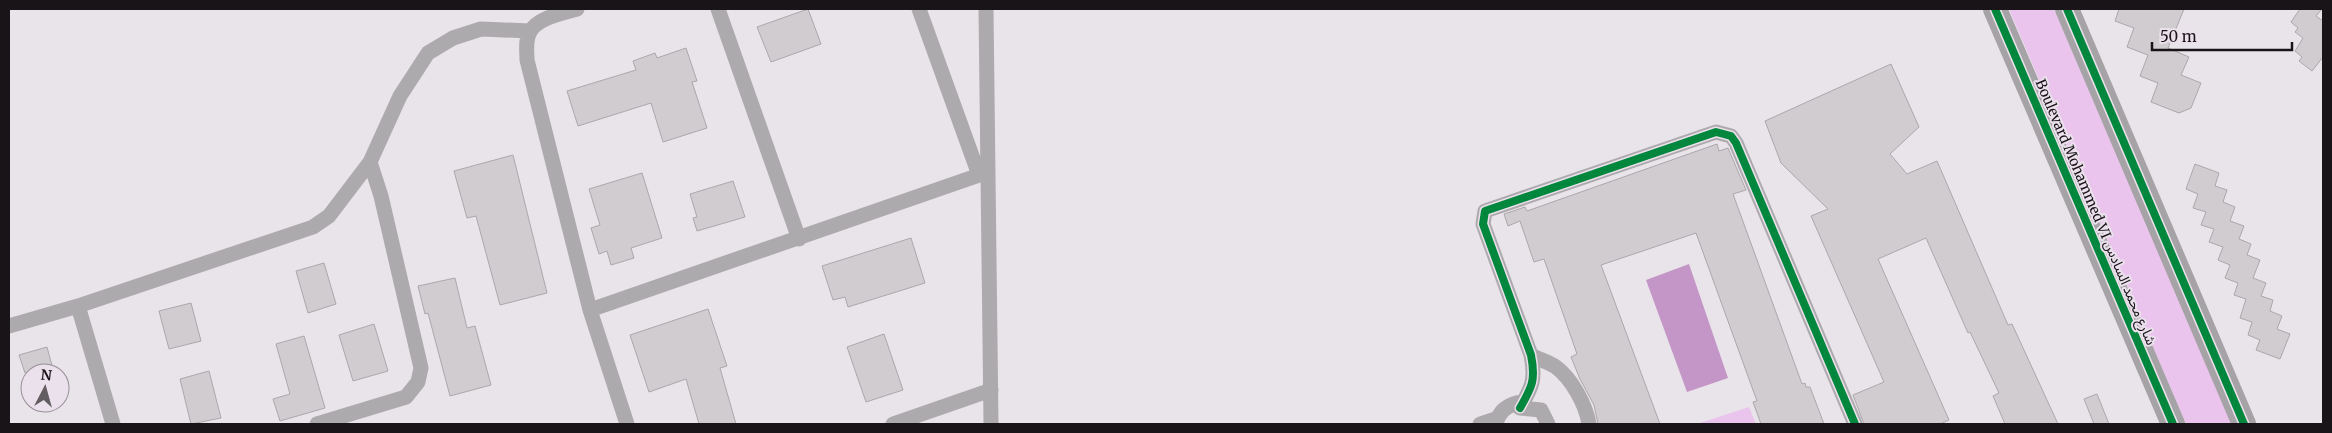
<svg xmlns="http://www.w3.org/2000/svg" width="2332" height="433" font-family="Merriweather,'Noto Sans Arabic',serif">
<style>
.green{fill:#eac4ed}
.water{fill:#c495c7}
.building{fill:#d0ccd0;stroke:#aba7ab}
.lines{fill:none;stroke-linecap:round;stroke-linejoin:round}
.street{stroke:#adaaad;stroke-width:15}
.primary{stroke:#a6a3a6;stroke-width:24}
.cycleway-casing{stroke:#ebe1ec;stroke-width:11}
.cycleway{stroke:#00873e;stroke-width:8}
.labels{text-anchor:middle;stroke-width:4;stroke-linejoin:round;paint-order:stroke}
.street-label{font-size:14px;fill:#181418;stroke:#ebe1ec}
</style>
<rect width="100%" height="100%" fill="#e9e4e9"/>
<path class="green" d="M2009 9H2054L2232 424H2186Z
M1749 407 1756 424H1697Z"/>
<path class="water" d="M1689 264 1728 378 1687 392 1646 280Z"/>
<path class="building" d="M808 9 821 44 771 62 757 27Z
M2119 9H2184L2168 48 2189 57 2181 75 2201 83 2191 108 2179 113 2151 102 2158 83 2140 76 2148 55 2127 47 2134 28 2115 21Z
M2300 9H2322L2316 16 2323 21V57L2312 71 2299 61 2302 57 2295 51 2303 38 2295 32 2298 28 2291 22Z
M686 48 697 81 692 82 707 128 663 142 651 103 578 126 567 91 636 70 633 61 655 53 657 58Z
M1891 64 1919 127 1890 154 1907 174 1937 161 2008 325 2012 324 2058 424H2005L1993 396 1999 393 1970 332 1968 333 1926 238 1878 259 1949 420 1940 424H1864L1853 395 1884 382 1811 216 1828 209 1781 163 1765 121Z
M1717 144 1719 151 1728 148 1746 190 1733 194 1802 384 1805 383 1806 387H1810L1824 424H1761L1753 402 1757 401 1696 233 1601 265 1660 424H1598L1594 405 1580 379 1571 357 1577 354 1544 259 1534 262 1520 221 1508 226 1504 214 1525 207 1527 211Z
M513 155 547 293 500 305 476 216 467 218 454 171Z
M2195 164 2219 173 2215 186 2227 190 2223 202 2235 207 2230 221 2244 226 2239 239 2251 244 2247 255 2260 260 2253 278 2266 283 2261 296 2273 300 2270 311 2282 316 2277 329 2290 334 2280 359 2256 350 2260 340 2248 335 2252 322 2240 318 2246 299 2234 295 2238 283 2225 278 2230 265 2218 260 2223 247 2209 242 2214 229 2201 225 2206 212 2193 208 2198 194 2186 189Z
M642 173 662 238 631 248 634 258 611 265 607 251 599 254 591 228 600 225 589 189Z
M733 181 745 217 697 231 693 218 697 217 690 194Z
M911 238 925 283 848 307 845 297 833 300 822 266Z
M324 263 336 304 308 313 296 271Z
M455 278 467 328 475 326 491 385 450 396 428 313 425 314 418 286Z
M191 303 201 341 169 349 159 311Z
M708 309 727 366 720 368 736 424H699L686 379 649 392 630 335Z
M374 324 388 371 353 381 339 335Z
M884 334 903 390 866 402 847 347Z
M304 336 325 408 280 421 273 399 290 394 276 344Z
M47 347 54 373H25L19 355Z
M209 371 221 418 191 424 180 379Z
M2097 394 2109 424H2094L2084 399Z"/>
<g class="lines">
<path class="street" d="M577 9C563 13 537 18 530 32 525 40 527 51 527 60L590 310 627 424
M718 9 799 239
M919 9 979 175
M986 9 991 424
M78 306 113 424
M590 310 988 172
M9 326 78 306 313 227 329 216 370 162 400 96 428 53 453 38 481 29 530 31
M1531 355C1538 359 1549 362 1556 367 1572 379 1586 405 1589 424
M1520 408C1532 387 1536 380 1531 355L1483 224 1485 211 1716 132 1731 136 1736 143 1855 424
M317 424 406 397 418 382 421 368 381 196 370 162
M893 424 991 390
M1480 424 1498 418
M1496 424C1499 410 1509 404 1522 402L1520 408 1541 410 1548 424"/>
<path class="primary" d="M1995 9 2173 424
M2067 9 2244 424"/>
<defs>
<path id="cycleway" d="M1995 9 2173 424
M2067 9 2244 424
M1520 408C1532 387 1536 380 1531 355L1483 224 1485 211 1716 132 1731 136 1736 143 1855 424"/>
</defs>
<use href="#cycleway" class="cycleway-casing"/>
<use href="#cycleway" class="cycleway"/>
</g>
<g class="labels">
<g class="street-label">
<text transform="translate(2096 212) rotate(67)" y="5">Boulevard Mohammed VI شارع محمد السادس</text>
</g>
</g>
<rect width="2332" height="433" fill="none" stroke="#181418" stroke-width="20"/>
<g transform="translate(45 388) rotate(6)"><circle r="24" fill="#ebe1ec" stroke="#978f97"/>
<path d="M0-4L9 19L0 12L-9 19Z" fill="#615d61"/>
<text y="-8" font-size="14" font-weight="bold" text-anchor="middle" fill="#181418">N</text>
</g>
<path d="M2152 42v8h140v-8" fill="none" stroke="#181418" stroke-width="2.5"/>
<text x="2160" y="42" font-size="15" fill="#181418" stroke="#ebe1ec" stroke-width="4" paint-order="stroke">50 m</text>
</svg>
